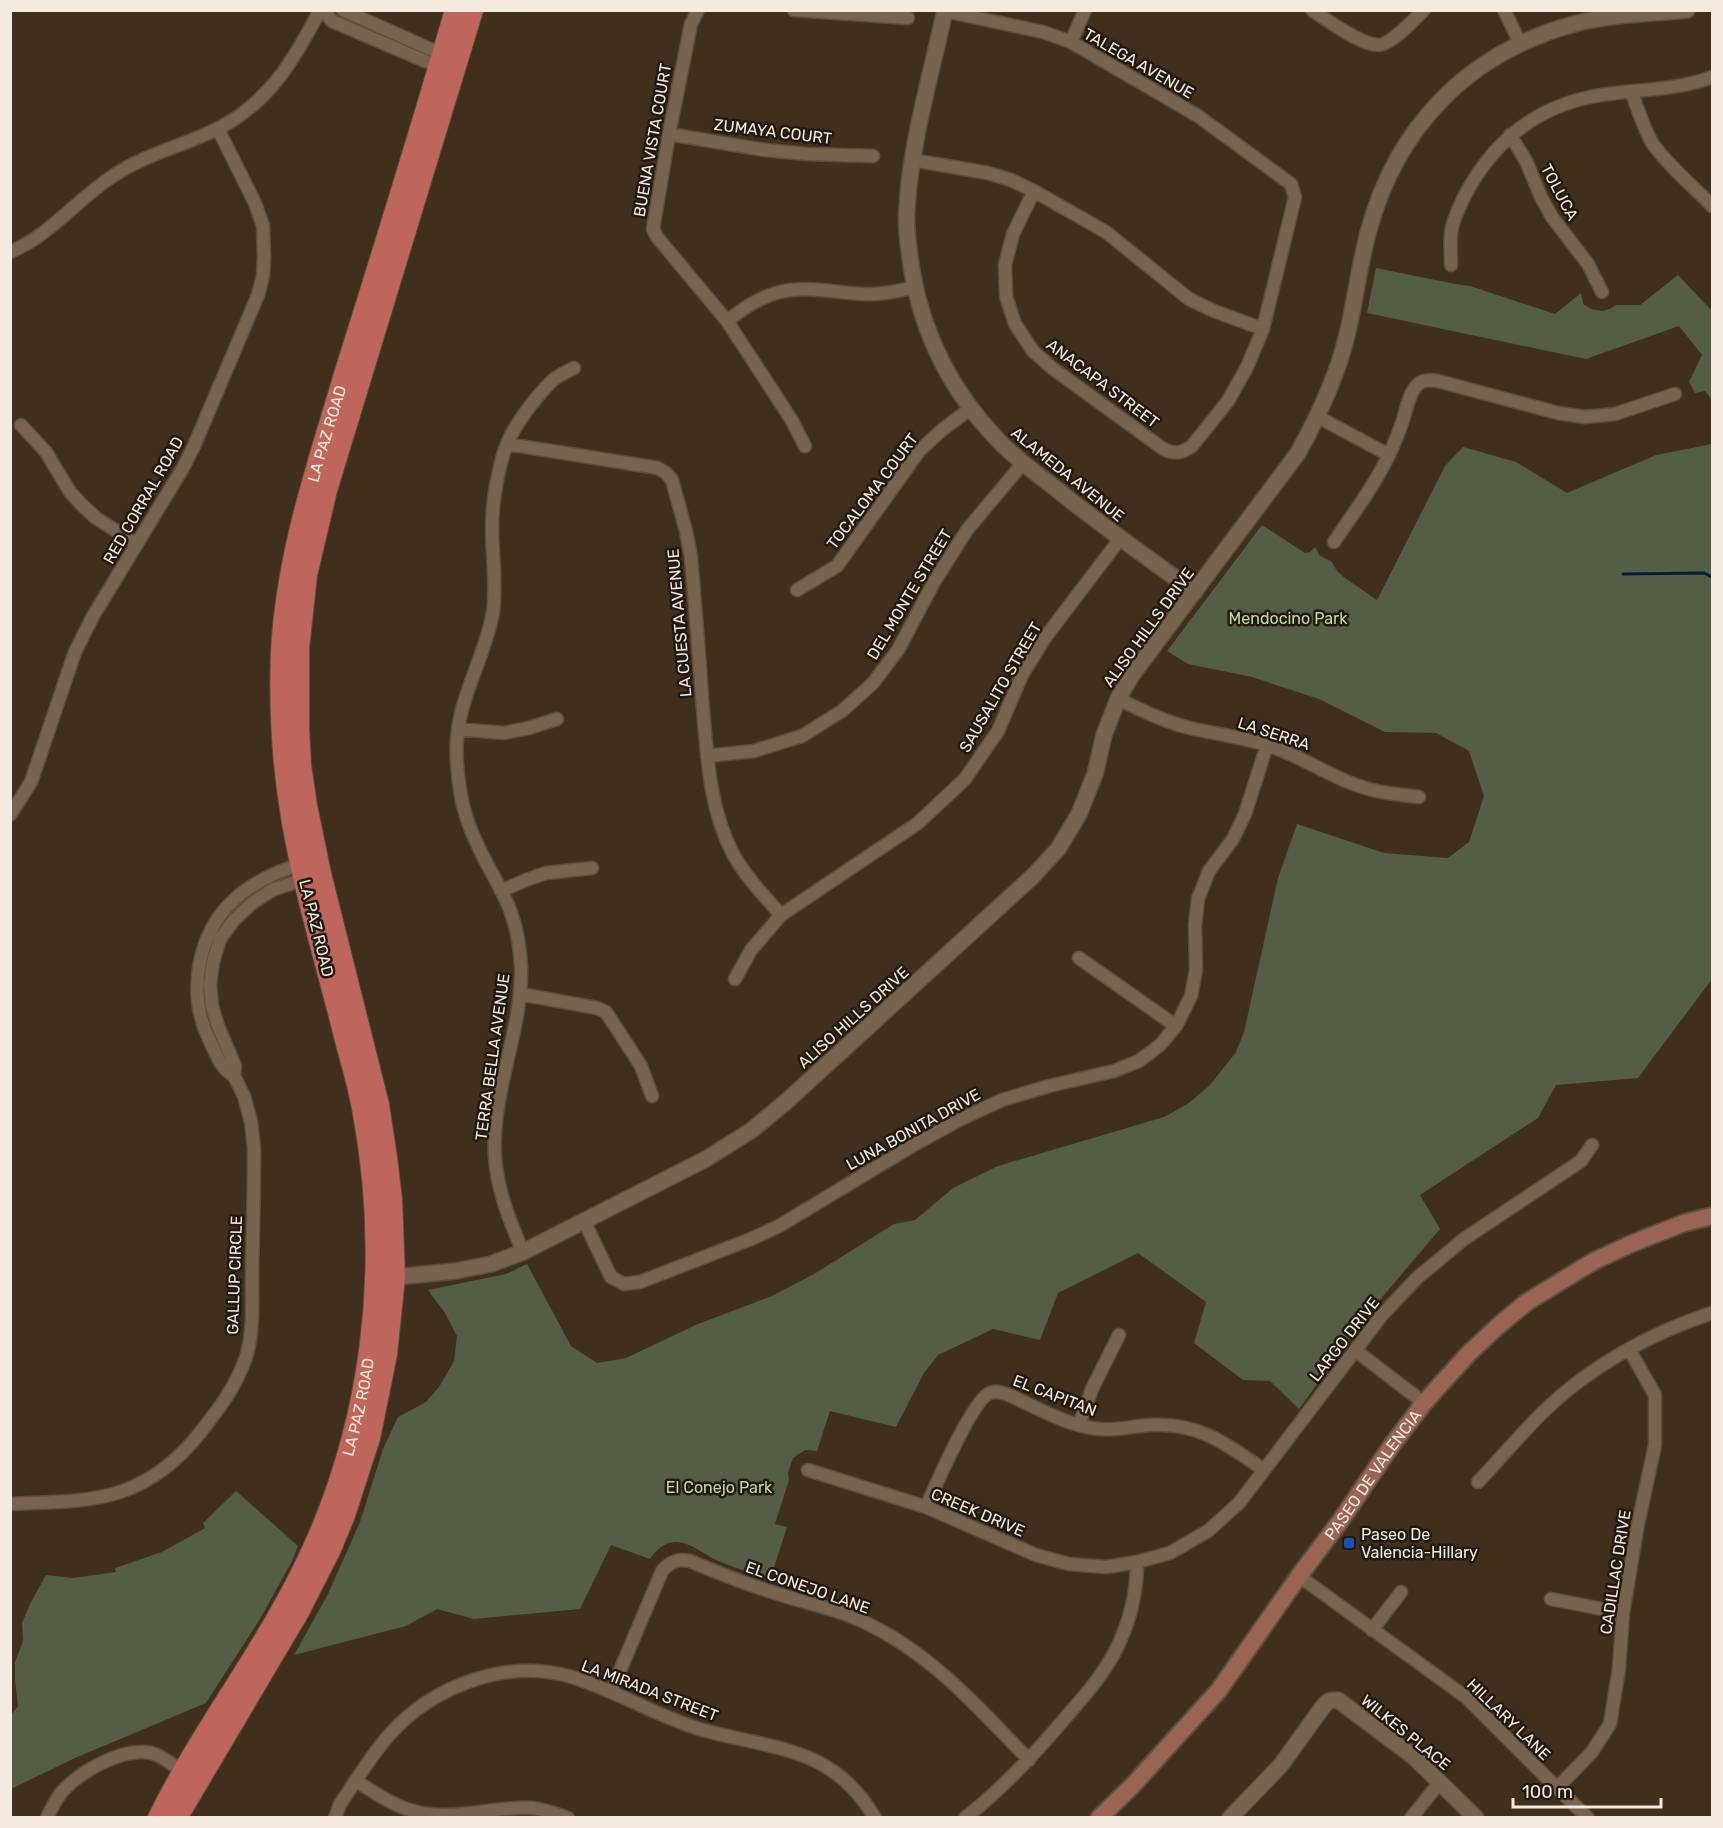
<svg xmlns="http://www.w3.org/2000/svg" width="1723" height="1828" font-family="Rubik,sans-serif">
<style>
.green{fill:#545d46}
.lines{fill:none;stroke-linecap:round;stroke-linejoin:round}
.stream{stroke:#031f37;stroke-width:3}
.minor-casing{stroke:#5d4e3d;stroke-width:15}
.tertiary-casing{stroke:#5d4e3d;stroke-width:18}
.secondary-casing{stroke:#5d4e3d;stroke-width:20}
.primary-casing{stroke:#5d4e3d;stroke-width:22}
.minor{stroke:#77634e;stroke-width:12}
.tertiary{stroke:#77634e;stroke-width:15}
.secondary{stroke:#9a6455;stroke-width:16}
.primary{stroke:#be665b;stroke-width:20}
.transit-dot{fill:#1a4fb4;stroke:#211910;stroke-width:2}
.labels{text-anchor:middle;stroke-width:5;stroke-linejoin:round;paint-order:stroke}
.street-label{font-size:16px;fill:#f5eade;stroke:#211910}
.park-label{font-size:16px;fill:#c5db9c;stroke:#211910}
.poi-label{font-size:16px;fill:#f5eade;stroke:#211910;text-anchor:start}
</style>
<rect width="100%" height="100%" fill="#402f1c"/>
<path class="green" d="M1376 268 1455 284 1470 286 1555 314 1581 293 1583 304 1591 309 1602 311 1610 309 1616 305H1640L1678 275 1712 311V400L1705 391 1695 393 1689 382 1702 355 1679 326 1586 359 1367 313Z
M1712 444V979L1638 1078 1556 1085 1538 1118 1420 1195 1440 1229 1367 1315 1299 1409 1270 1381 1243 1380 1194 1343 1206 1302 1138 1253 1058 1293 1040 1340 993 1329 938 1355 924 1373 896 1427 830 1411 817 1451 805 1450 793 1458 788 1473 789 1480 775 1524 787 1527 770 1580C752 1574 734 1567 716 1560 703 1554 692 1543 677 1542 665 1541 656 1550 650 1559L611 1545 580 1609 474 1619 437 1609 406 1626 294 1655 328 1594 360 1522 383 1449 398 1417 426 1402 439 1387 454 1361 457 1336 445 1313 428 1290 506 1274 527 1264 571 1346 597 1363 626 1358 698 1324 772 1296 814 1274 894 1224 915 1220 953 1188 998 1166 1164 1117 1189 1103 1210 1085 1236 1052 1244 1032 1278 878 1297 824 1384 853 1448 858 1469 842 1484 796 1469 751 1436 733 1385 732 1319 699 1252 677 1188 664 1167 651 1262 525 1305 553 1310 552 1315 547 1320 556 1331 561 1337 571 1345 578 1377 600 1445 466 1463 447 1516 462 1567 493 1656 455Z
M236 1491 298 1546 292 1561 260 1619 206 1703 75 1758 11 1789V1715L18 1706 15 1681V1662L23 1641 22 1623 30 1604 46 1575 73 1578 116 1572 115 1568 162 1552 205 1528 203 1523Z"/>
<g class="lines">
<path class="stream" d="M1623 574 1704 573 1712 577"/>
<defs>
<path id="minor" d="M324 10 332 21 425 61 443 67
M343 10 430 49 447 55
M698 10 691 24 669 134 653 229 657 237 727 321 791 419 805 446
M794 10 908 18
M1312 10C1327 20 1367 50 1383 44 1398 38 1412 21 1424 10
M1504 10 1520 43
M945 11 1043 32 1071 42 1198 116 1291 184 1295 197 1263 329 1247 367 1228 401 1192 446C1182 453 1174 455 1162 448L1052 368 1033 351 1015 324 1006 296 1005 265 1013 234 1034 191
M1071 42 1085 10
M1631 91C1638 108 1643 128 1653 144 1669 167 1693 186 1712 206
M669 134 765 150 807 154 873 156
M1510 135 1526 161 1541 197 1552 217 1588 264 1602 292
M912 160 988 173 1011 180 1034 191 1106 232 1189 299 1214 311 1263 329
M10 252C51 235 77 199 113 176 145 154 183 146 217 129 269 103 294 60 320 10
M1451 265C1451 255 1450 244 1451 233 1452 221 1460 206 1465 195 1493 142 1536 107 1595 96 1634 89 1676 91 1712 77
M727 321C743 309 759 297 780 292 807 285 836 293 864 294 881 295 898 291 915 287
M1318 417 1389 455
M21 425 46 452 70 492 82 505 96 518 137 544
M507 444 658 468 666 473 672 480 686 531 691 557C695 604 699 651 702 698 707 751 708 806 733 854 746 877 764 896 781 915
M1334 542C1353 514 1374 486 1389 455 1394 444 1399 432 1403 420 1406 410 1408 398 1414 389 1420 380 1427 379 1438 381L1558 413 1585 417 1615 414 1675 394
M797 590 837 566 920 450 942 430 971 408
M1118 699C1141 710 1165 722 1190 728 1216 734 1242 737 1267 745 1303 756 1337 782 1373 790 1388 794 1404 795 1419 797
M458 729 504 733 529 728 557 719
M707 756 754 751 802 736 842 711 873 683 898 650 934 582 967 530 1023 463
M10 815 31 782 75 652 93 616 183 468 194 446 258 295 263 276 264 258 263 226 255 203 218 129
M501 891 526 880 546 873 592 868
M1079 958 1176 1026
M735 979 751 950 781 915 918 823 965 779 998 731 1022 675 1044 639 1120 539
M520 994 597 1008 606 1012 641 1066 652 1096
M234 1076C220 1068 216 1053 209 1039 187 994 197 933 235 899 255 881 280 870 305 863
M584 1221 611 1277 624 1284 640 1282 751 1239 779 1226 910 1147 961 1119 1002 1100 1049 1086 1114 1071 1139 1061 1160 1045 1176 1026 1191 996 1196 970 1195 925 1198 899 1209 871 1233 839 1245 814 1267 745
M523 1252C511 1224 500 1197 496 1167 487 1101 523 1033 521 967 520 949 518 932 512 916 505 892 489 871 479 848 470 830 463 811 460 790 457 771 455 749 458 729 464 689 486 652 493 612 497 583 492 556 492 527 492 503 498 467 507 444 515 424 535 398 550 383 556 376 566 372 574 368
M1355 1350 1424 1403
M1079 1425 1092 1389 1119 1335
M808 1470 926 1507 1036 1555 1069 1564 1106 1567 1137 1562 1170 1553 1208 1531 1239 1503 1382 1315 1417 1278 1464 1239 1581 1161 1592 1145
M1478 1482C1500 1459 1521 1434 1543 1412 1590 1366 1651 1333 1712 1313
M10 1504C47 1502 89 1503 123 1491 154 1480 179 1459 199 1434 218 1410 236 1387 246 1357 254 1331 252 1302 252 1275 253 1233 254 1190 254 1148L251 1122 244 1096 234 1076 235 1066 218 1026 212 1006 210 985 213 962 220 939 234 920 251 904 272 890 308 878
M926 1507C935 1487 973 1399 990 1393 997 1390 1003 1393 1009 1395 1037 1408 1068 1426 1099 1429 1116 1431 1134 1426 1150 1425 1198 1422 1227 1444 1264 1470
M1299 1576 1467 1698 1557 1788 1588 1818
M1551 1599 1623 1613
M1372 1630 1401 1592
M611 1692 662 1571C671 1561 677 1559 690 1561 718 1573 746 1584 775 1593 804 1603 835 1608 862 1621 931 1653 978 1707 1029 1760
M356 1781C375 1793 395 1807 417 1812 455 1821 494 1806 532 1808 543 1809 557 1814 568 1818
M1557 1788 1592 1752 1610 1724 1619 1668 1623 1613 1637 1529 1655 1445V1395L1629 1349
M47 1818C51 1809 55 1801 61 1793 79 1772 122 1747 151 1753 163 1756 173 1765 183 1772
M335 1818 340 1804C356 1781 371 1755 390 1734 434 1685 508 1658 572 1677 617 1691 658 1717 703 1730 775 1750 833 1746 875 1818
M965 1818C1003 1788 1035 1754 1066 1717 1088 1692 1111 1666 1123 1634 1132 1612 1137 1586 1137 1562
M1411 1818 1440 1782"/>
<path id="tertiary" d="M945 10C931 75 911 142 907 207 905 228 909 250 912 271 923 335 952 392 997 439 1018 462 1046 480 1070 500 1111 532 1153 562 1195 592
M395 1277 456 1271 491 1264 523 1252 706 1159 752 1130 788 1100 1032 877 1058 849 1079 814 1095 774 1104 735 1118 699 1132 675 1298 453C1319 415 1337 377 1347 335 1355 302 1359 267 1368 233 1396 127 1468 53 1574 24 1610 14 1650 14 1687 10
M1230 1818 1281 1765 1322 1708C1327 1701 1330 1700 1338 1700L1414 1757 1476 1818"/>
<g id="secondary">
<path id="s1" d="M1099 1818 1133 1785 1219 1690 1299 1576 1341 1520 1392 1445 1424 1403 1469 1353 1497 1327 1527 1302 1594 1261 1633 1243 1684 1223 1712 1216"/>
</g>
<g id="primary">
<path id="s2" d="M158 1818C200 1732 260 1656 302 1571 373 1428 392 1265 362 1108 358 1086 352 1065 346 1044 328 970 305 897 292 822 282 766 279 708 281 652 286 553 319 459 347 365 384 247 421 129 455 10"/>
<path d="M177 1818 299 1612 331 1549 345 1515 370 1438 387 1354 395 1277 392 1200 387 1158 379 1105 321 874 307 806 301 765 299 728V648L307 575 327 490 473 10"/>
</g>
</defs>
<use href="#minor" class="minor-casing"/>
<use href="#tertiary" class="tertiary-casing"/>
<use href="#secondary" class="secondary-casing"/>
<use href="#primary" class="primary-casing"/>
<use href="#minor" class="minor"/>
<use href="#tertiary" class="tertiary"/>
<use href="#secondary" class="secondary"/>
<use href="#primary" class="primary"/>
</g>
<rect class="transit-dot" x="1343" y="1537" width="12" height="12" rx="3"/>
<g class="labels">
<g class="street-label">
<text transform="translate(1139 63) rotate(30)" y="6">TALEGA AVENUE</text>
<text transform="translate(773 131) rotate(7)" y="6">ZUMAYA COURT</text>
<text transform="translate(652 140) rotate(-80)" y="6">BUENA VISTA COURT</text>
<text transform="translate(1560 192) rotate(62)" y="6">TOLUCA</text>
<text transform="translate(1103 383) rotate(37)" y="6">ANACAPA STREET</text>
<text dy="6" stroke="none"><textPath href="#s2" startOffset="1450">LA PAZ ROAD</textPath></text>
<text transform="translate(1068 474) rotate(39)" y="6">ALAMEDA AVENUE</text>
<text transform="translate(872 491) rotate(-53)" y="6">TOCALOMA COURT</text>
<text transform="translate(143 500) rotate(-60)" y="6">RED CORRAL ROAD</text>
<text transform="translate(909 594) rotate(-59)" y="6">DEL MONTE STREET</text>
<text transform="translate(679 623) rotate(-95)" y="6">LA CUESTA AVENUE</text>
<text transform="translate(1148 627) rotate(-54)" y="6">ALISO HILLS DRIVE</text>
<text transform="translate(1000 687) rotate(-60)" y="6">SAUSALITO STREET</text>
<text transform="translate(1274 733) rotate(18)" y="6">LA SERRA</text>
<text transform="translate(317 928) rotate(76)" y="6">LA PAZ ROAD</text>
<text transform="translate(853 1017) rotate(-42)" y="6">ALISO HILLS DRIVE</text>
<text transform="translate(492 1057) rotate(-82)" y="6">TERRA BELLA AVENUE</text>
<text transform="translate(913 1129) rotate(-29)" y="6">LUNA BONITA DRIVE</text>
<text transform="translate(234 1275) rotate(-88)" y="6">GALLUP CIRCLE</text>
<text transform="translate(1344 1339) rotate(-52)" y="6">LARGO DRIVE</text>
<text transform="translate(1055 1395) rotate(21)" y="6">EL CAPITAN</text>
<text dy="6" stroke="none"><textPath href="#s2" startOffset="460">LA PAZ ROAD</textPath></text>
<text dy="6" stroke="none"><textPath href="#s1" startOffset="440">PASEO DE VALENCIA</textPath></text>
<text transform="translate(978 1512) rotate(23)" y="6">CREEK DRIVE</text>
<text transform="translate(1615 1572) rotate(-81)" y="6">CADILLAC DRIVE</text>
<text transform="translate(808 1587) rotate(19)" y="6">EL CONEJO LANE</text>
<text transform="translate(650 1690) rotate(21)" y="6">LA MIRADA STREET</text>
<text transform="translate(1509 1719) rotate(44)" y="6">HILLARY LANE</text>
<text transform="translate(1406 1732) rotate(39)" y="6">WILKES PLACE</text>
</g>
<g class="park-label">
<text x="1288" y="624">Mendocino Park</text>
<text x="719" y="1493">El Conejo Park</text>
</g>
<g class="poi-label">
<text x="1361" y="1540">Paseo De<tspan x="1361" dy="18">Valencia-Hillary</tspan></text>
</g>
</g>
<rect width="1723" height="1828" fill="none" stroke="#f5eade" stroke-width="24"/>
<path d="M1513 1798v9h148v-9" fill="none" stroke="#f5eade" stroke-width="3"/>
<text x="1522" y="1798" font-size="18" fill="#f5eade" stroke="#211910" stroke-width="4.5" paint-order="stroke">100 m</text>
</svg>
